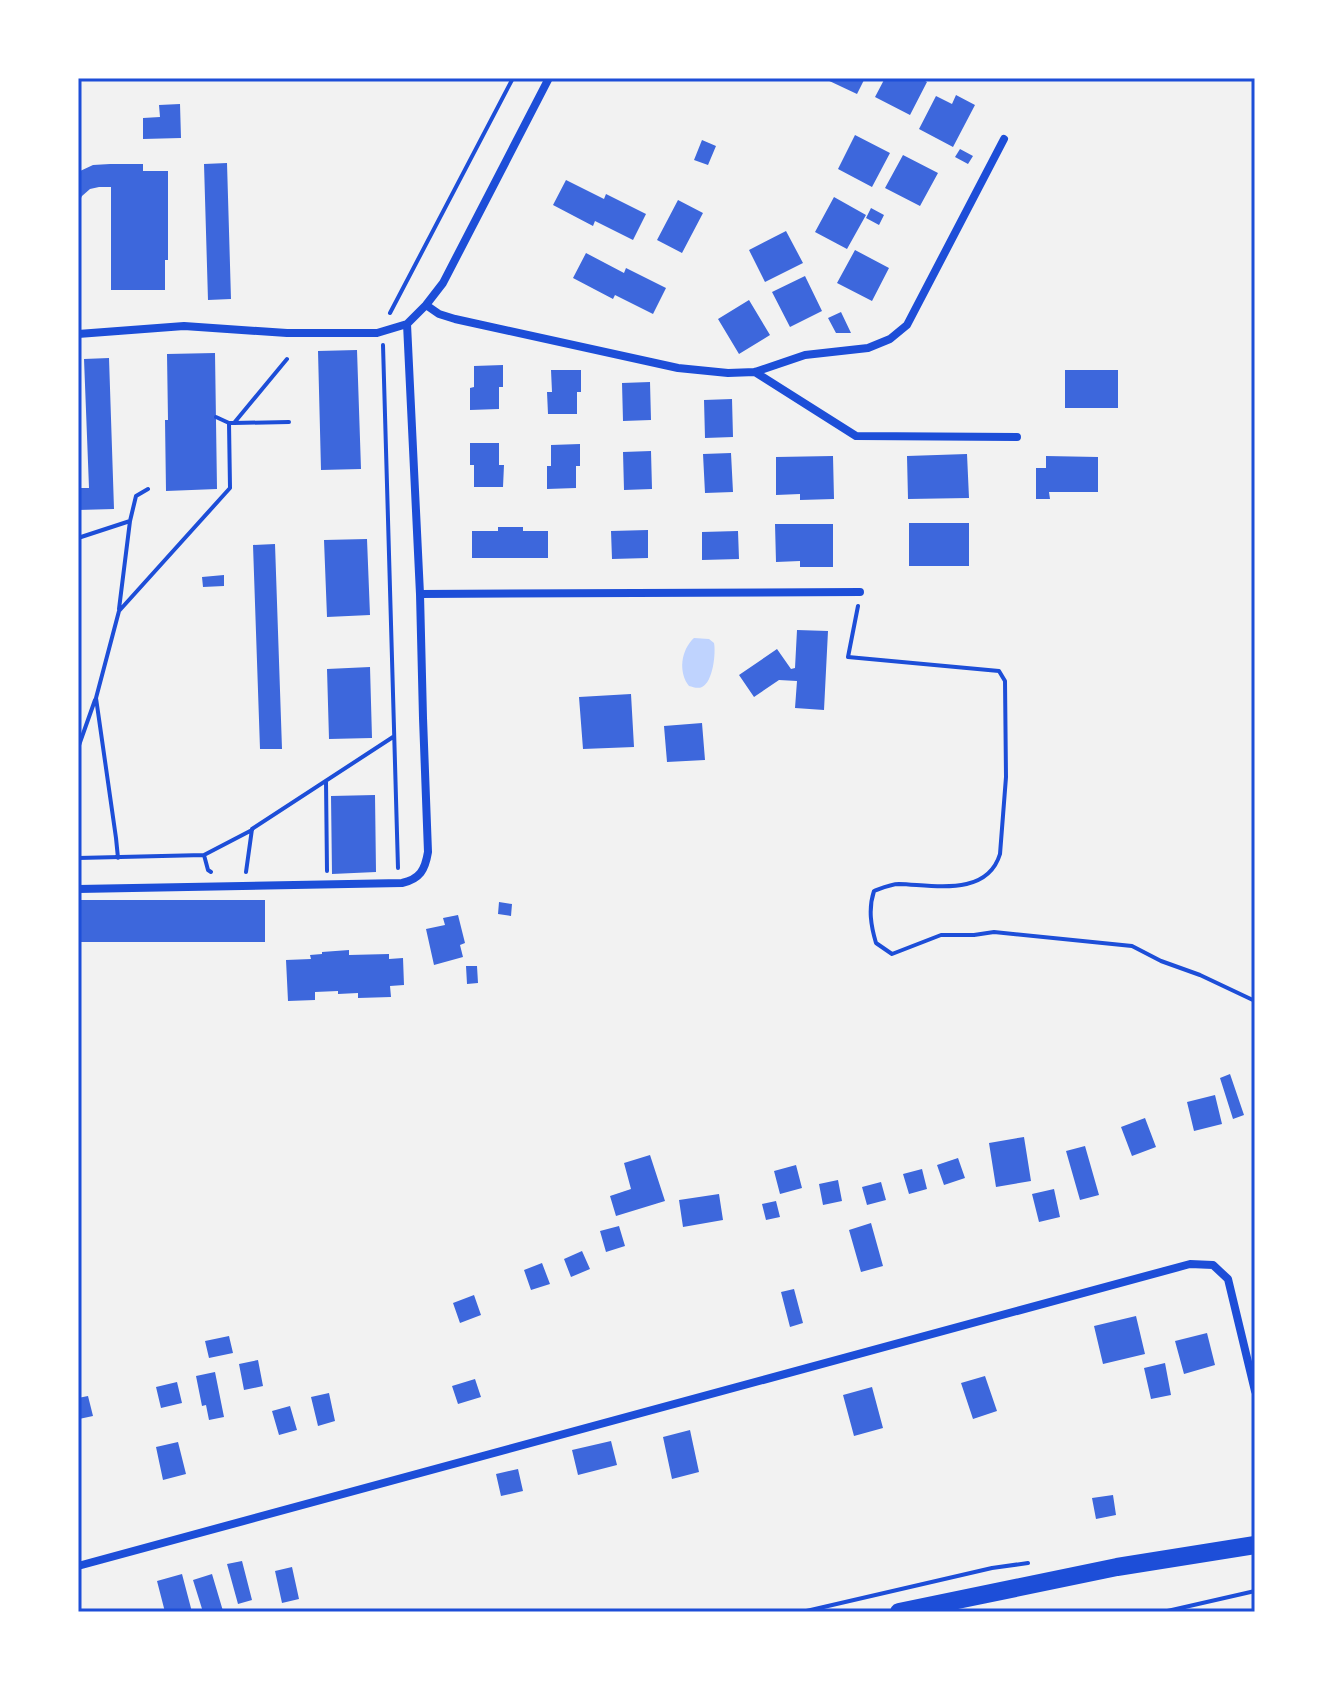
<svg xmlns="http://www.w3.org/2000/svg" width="1333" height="1690" font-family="'Open Sans',sans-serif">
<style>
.water{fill:#bfd3fe}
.building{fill:#3d67dc}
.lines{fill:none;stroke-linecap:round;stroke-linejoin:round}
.path{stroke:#1d4ed8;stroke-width:4}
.minor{stroke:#1d4ed8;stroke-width:8}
.primary{stroke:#1d4ed8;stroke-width:18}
.neatline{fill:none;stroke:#1d4ed8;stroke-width:3}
</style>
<rect width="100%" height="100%" fill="#f2f2f2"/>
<path class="water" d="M694 638 709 639 714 643C716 653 713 682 702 687 698 689 693 687 689 686 678 672 681 650 694 638Z"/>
<path class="building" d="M823 78H865L857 94Z
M885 78H920L927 82 910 115 875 97Z
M956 95 975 105 953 147 919 129 936 96 952 104Z
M180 104 181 138 143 139V118L160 117 159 105Z
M855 135 890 153 872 187 838 169Z
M702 140 716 146 708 165 694 160Z
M960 149 973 156 968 164 955 157Z
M903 155 938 173 920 206 885 188Z
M227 163 231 299 208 300 204 164Z
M110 164H143V171H168V260H165V290H111V187H99L90 189 82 196 78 204V172L93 165Z
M566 180 604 199 606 194 646 214 633 240 595 221 593 226 553 205Z
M834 197 866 215 847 249 815 232Z
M678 200 703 213 682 253 657 240Z
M871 208 884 215 879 225 866 218Z
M786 231 803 263 765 282 749 250Z
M855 250 889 268 872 301 837 283Z
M586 253 624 273 626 268 666 288 653 314 615 295 613 299 573 278Z
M805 276 822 311 790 327 772 292Z
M749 300 770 335 739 354 718 319Z
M841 312 851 333H836L828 318Z
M357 350 361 469 321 470 318 351Z
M215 353 217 489 166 491 165 420H168L167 354Z
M109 358 114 509 78 510V488H89L84 359Z
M503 365V387H499V409L470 410V388L474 387V366Z
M551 370H581V392H577V414H548L547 392H552Z
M1065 370H1118V408H1065Z
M650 382 651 420 623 421 622 383Z
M732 399 733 437 705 438 704 400Z
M470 443H499V465H504L503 487H474V465H470Z
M580 444V466H576V488L547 489V466H551V445Z
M651 451 652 489 624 490 623 452Z
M731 453 733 492 705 493 703 454Z
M967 454 969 498 908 499 907 456Z
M833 456 834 499 800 500V494L776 495V457Z
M1046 456 1098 457V492H1049L1050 499H1036V468H1046Z
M909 523H969V566H909Z
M775 524H833V567H800V561L776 562Z
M498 527H523V531H548V558H472V531H498Z
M648 530V558L612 559 611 531Z
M738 531 739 559 702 560V532Z
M367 539 370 615 327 617 324 540Z
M275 544 282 749H260L253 545Z
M224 575V586L203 587 202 577Z
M797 630 828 631 824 710 795 708 797 681 779 680 754 697 739 675 777 649 791 669 795 668Z
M370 667 372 738 329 739 327 669Z
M631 694 634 747 583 749 579 697Z
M702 723 705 760 667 762 664 726Z
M375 795 376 872 332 874 331 796Z
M78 900H265V942H78Z
M499 902 512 904 511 916 498 914Z
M458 915 465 943 460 945 463 957 434 965 426 929 445 925 443 918Z
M349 950V955L389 954V959L403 958 404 985 390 986 391 997 358 998V993L338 994V991L315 992V1000L288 1001 286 960 311 959 310 955 322 954V952Z
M466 966H477L478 983 467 984Z
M1230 1074 1244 1115 1233 1119 1220 1078Z
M1215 1095 1222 1124 1194 1131 1187 1102Z
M1145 1118 1156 1147 1132 1156 1121 1127Z
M1024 1137 1031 1181 996 1187 989 1143Z
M1085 1146 1099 1195 1080 1200 1066 1151Z
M650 1155 665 1201 616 1216 610 1196 631 1189 624 1163Z
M958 1158 965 1178 944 1185 937 1165Z
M796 1165 802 1188 780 1194 774 1171Z
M922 1169 927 1189 909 1194 903 1174Z
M838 1180 842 1201 823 1205 819 1184Z
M881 1182 886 1200 867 1205 862 1187Z
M1054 1189 1060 1217 1039 1222 1032 1194Z
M719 1194 723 1220 683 1227 679 1200Z
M776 1201 780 1217 766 1220 762 1204Z
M871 1223 883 1266 861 1272 849 1230Z
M619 1226 625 1246 606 1252 600 1231Z
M582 1251 590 1269 571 1277 564 1259Z
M542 1263 550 1284 531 1290 524 1270Z
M794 1289 803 1323 790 1327 781 1292Z
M474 1295 481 1315 460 1323 453 1303Z
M1136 1316 1145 1354 1103 1364 1094 1326Z
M1207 1333 1215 1365 1184 1374 1175 1341Z
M229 1336 233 1353 209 1358 205 1341Z
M258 1360 263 1386 244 1390 239 1364Z
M1165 1363 1171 1395 1151 1399 1144 1368Z
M215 1372 224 1417 209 1420 206 1405 202 1406 196 1376Z
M985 1376 997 1411 973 1419 961 1383Z
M475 1379 481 1397 458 1404 452 1386Z
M177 1382 182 1403 161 1408 156 1387Z
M872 1387 883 1428 854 1436 843 1395Z
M329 1393 335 1421 318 1426 311 1397Z
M88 1396 93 1416 79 1419 78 1398Z
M290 1406 297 1430 279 1435 272 1411Z
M690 1430 699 1472 672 1479 663 1437Z
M611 1441 617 1465 578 1475 572 1450Z
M178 1442 186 1474 163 1480 156 1447Z
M518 1469 523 1491 501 1496 496 1474Z
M1113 1495 1116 1515 1096 1519 1092 1498Z
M242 1561 252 1600 238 1604 227 1564Z
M292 1567 299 1599 282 1603 275 1571Z
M182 1574 192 1612H165L157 1581Z
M212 1574 223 1611 203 1612 193 1580Z"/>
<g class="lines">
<path class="path" d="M390 313 513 78
M383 345 398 868
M216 417 229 423H234L287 359
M234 423 289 422
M78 538 130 521
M858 606 848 657 999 671 1005 681 1006 777 1000 854C987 897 934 885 899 884 891 884 882 888 874 891 868 909 871 926 876 943L892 954 941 935H974L994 932 1132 946 1161 961 1200 975 1255 1001
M119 609 130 521 136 496 148 489
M78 748 95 700
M326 781 327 871
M204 855 252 830
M78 858 204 855 208 870 211 872
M118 858 116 838 96 698 119 611 230 488 229 423
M246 872 252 829 393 737
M802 1612 992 1568 1028 1563
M1163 1612 1255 1591"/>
<path class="minor" d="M426 305 439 314 455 319 678 368 728 373 755 372 805 355 868 348 890 339 907 325 1004 139
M78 334 184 326 287 333H377L407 324
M755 372 856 436 1017 437
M420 594 860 592
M78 889 402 883C420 879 425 870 428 852L423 718 420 594 407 324 426 305 443 283 549 78
M78 1566 1190 1264 1213 1265 1228 1279 1255 1391"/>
<path class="primary" d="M899 1612 1117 1567 1255 1545"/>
</g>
<rect width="1333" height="1690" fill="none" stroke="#ffffff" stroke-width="160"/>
<rect x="80" y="80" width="1173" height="1530" class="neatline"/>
</svg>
